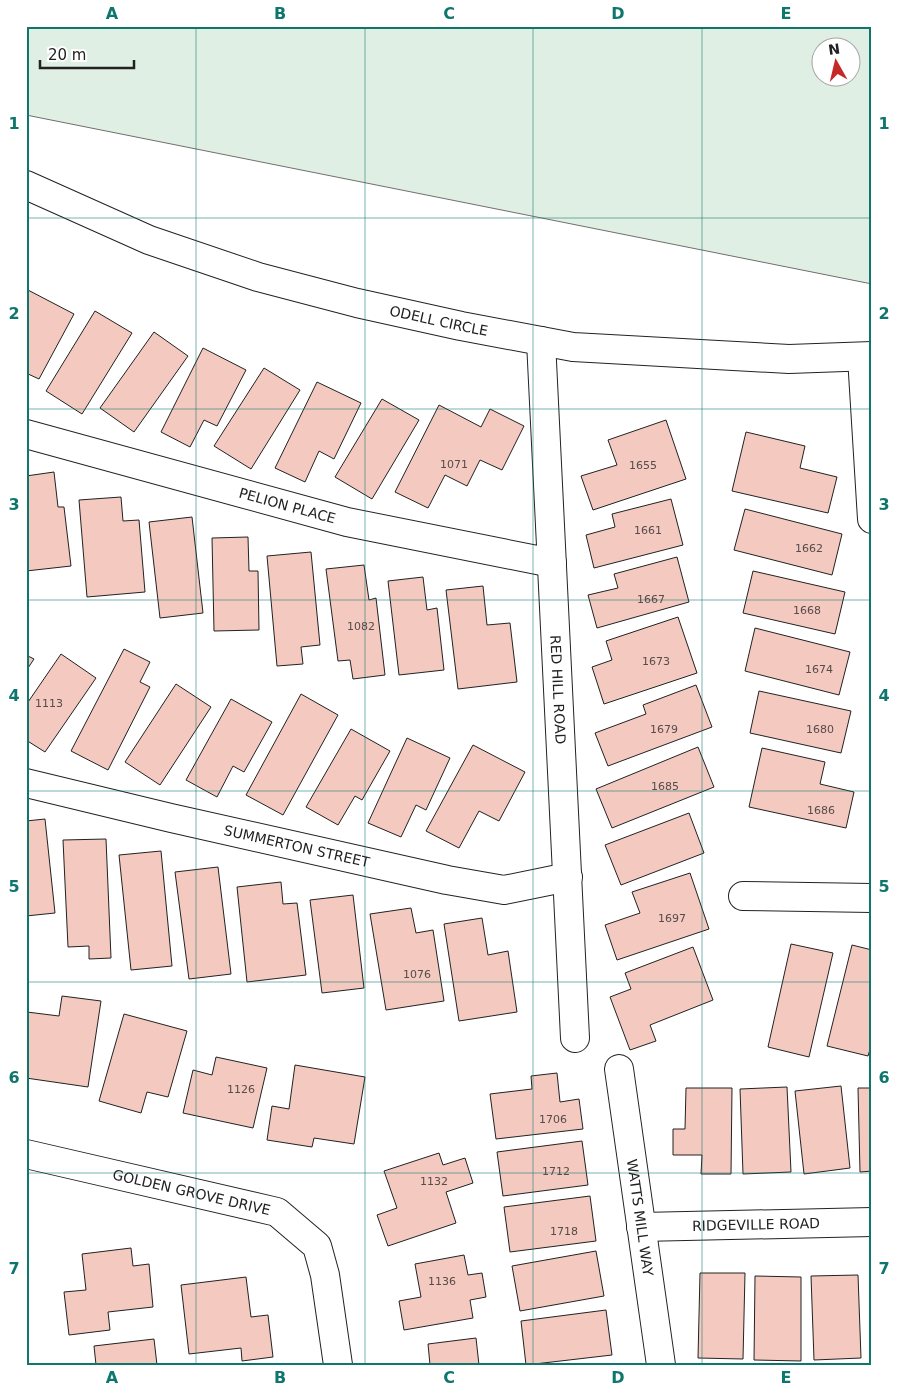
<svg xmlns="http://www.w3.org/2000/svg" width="898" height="1391" font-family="'DejaVu Sans',sans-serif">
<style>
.green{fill:#e0efe3;stroke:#6f6f6f;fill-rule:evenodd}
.building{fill:#f3c9c0;stroke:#222}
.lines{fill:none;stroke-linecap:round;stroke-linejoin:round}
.minor-casing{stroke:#222;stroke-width:30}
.tertiary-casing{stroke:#222;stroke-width:30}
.minor{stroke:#fff;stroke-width:28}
.tertiary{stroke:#fff;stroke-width:28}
.grid{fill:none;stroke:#0f766e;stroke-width:1;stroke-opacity:0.55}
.labels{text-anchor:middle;stroke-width:4;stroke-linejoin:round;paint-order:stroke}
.number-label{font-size:11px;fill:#564c4a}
.street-label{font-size:14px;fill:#222;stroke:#fff}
.neatline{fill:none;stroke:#0f766e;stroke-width:2}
.grid-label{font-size:16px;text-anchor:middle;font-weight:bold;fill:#0f766e}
</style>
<rect width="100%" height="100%" fill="#fff"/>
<path class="green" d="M26 26H872V284L26 115ZM820 48H850V78H820Z"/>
<path class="building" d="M26 289 74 314 39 379 26 373Z
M95 311 132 333 82 414 46 391Z
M154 332 188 356 134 432 100 408Z
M203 348 246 370 217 426 204 420 190 447 161 432Z
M264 368 300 390 251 469 214 446Z
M317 382 361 403 334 459 319 451 305 482 275 468Z
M382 399 419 420 372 499 335 477Z
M439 405 481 427 490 409 524 426 502 470 480 460 467 486 445 475 428 508 395 492Z
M666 420 686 479 593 510 581 476 617 465 608 440Z
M746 432 805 446 800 468 837 477 828 513 732 491Z
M54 472 58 507H64L71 566 26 571V476Z
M121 497 123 521 139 520 145 592 87 597 79 500Z
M671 499 683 545 594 568 586 535 615 527 612 514Z
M745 509 842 534 832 575 734 550Z
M192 517 203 613 160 618 149 522Z
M248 537 249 571H258L259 630 214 631 212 538Z
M311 552 320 645 301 647 303 664 277 666 267 556Z
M677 557 689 602 597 628 588 595 618 588 614 574Z
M364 565 369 600 376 598 385 675 353 679 350 660 338 661 326 569Z
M753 571 845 592 835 634 743 613Z
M423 577 427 610 437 608 444 670 399 675 388 581Z
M483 586 487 625 510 623 517 682 458 689 446 590Z
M678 617 697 673 604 704 592 667 612 660 606 641Z
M755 628 850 652 839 695 745 671Z
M124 649 150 662 140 682 150 687 108 770 71 751Z
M61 654 96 678 45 752 26 740V705Z
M26 655 34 659 26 671Z
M176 684 211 707 160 785 125 762Z
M696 685 712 727 608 766 595 733 646 714 643 705Z
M759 691 851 711 841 753 750 733Z
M301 694 338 715 283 815 246 795Z
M231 699 272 722 244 772 233 766 217 797 186 780Z
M351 729 390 751 362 800 355 796 338 825 306 807Z
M407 738 450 758 426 810 416 805 401 837 368 823Z
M473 745 525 772 499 821 479 811 459 848 426 831Z
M698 747 714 787 612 828 596 789Z
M762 748 825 762 820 784 854 792 846 828 749 807Z
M689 813 704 853 621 885 605 845Z
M45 819 55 913 26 916V821Z
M106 839 111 958 89 959V946L68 947 63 840Z
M161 851 172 966 131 970 119 855Z
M218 867 231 974 189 979 175 872Z
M690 873 709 929 617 960 605 925 640 913 632 892Z
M281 882 283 904 297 903 306 975 247 982 237 887Z
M353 895 364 988 322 993 310 900Z
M411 908 416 933 433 930 444 1001 386 1010 370 914Z
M482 918 488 955 508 951 517 1012 459 1021 444 924Z
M791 944 833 953 809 1057 768 1047Z
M852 945 872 950V1043L868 1056 827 1046Z
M693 947 713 1000 650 1025 656 1041 630 1050 610 997 631 989 625 973Z
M62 996 101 1001 88 1087 26 1078 27 1012 59 1016Z
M124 1014 187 1031 168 1097 147 1092 141 1113 99 1101Z
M216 1057 267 1068 253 1128 183 1113 193 1070 212 1075Z
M295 1065 365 1077 354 1144 314 1138 312 1147 267 1140 272 1106 289 1109Z
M557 1073 560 1102 579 1099 583 1129 496 1139 490 1094 532 1089 531 1076Z
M841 1086 850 1168 804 1174 795 1091Z
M787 1087 791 1172 743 1174 740 1089Z
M686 1088H732L731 1174H701L702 1155H673V1129H685Z
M858 1088H872V1171L860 1172Z
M582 1141 588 1185 503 1196 497 1152Z
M439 1153 443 1165 465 1158 473 1183 446 1192 456 1223 388 1246 377 1215 397 1208 384 1171Z
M590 1196 596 1241 510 1252 504 1207Z
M131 1248 133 1266 149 1264 153 1307 108 1312 110 1330 69 1335 64 1292 86 1290 82 1254Z
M596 1251 604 1296 520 1311 512 1266Z
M464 1255 468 1275 482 1273 486 1297 470 1300 473 1318 404 1330 399 1301 421 1297 415 1264Z
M700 1273H745L743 1359 698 1358Z
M871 1274H872V1358H870Z
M858 1275 861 1358 814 1360 811 1276Z
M755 1276 801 1277V1361L754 1360Z
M246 1277 251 1317 268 1315 273 1357 242 1361 241 1348 189 1354 181 1285Z
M606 1310 612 1355 526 1365 521 1321Z
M476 1338 479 1365H430L428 1344Z
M154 1339 157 1365H96L94 1346Z"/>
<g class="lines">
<defs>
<g id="minor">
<path id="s1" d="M541 341 575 1038"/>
<path d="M862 357 872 519"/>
<path id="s2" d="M26 434 347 522 552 563"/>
<path id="s3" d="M26 783 171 818 447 880 504 890 568 877"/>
<path d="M743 896 872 898"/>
<path id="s4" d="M619 1069 661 1365"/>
<path id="s5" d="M26 1154 277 1212 317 1246 325 1275 338 1365"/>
<path id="s6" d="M641 1227 872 1222"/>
</g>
<g id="tertiary">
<path id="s7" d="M26 185 149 240 258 277 357 303 461 326 573 347 789 359 872 356"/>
</g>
</defs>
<use href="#minor" class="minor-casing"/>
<use href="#tertiary" class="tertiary-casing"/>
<use href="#minor" class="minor"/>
<use href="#tertiary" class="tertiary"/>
</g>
<path class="grid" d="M196 26V1365M365 26V1365M533 26V1365M702 26V1365M26 218H872M26 409H872M26 600H872M26 791H872M26 982H872M26 1173H872"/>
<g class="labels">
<g class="number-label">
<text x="454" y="468">1071</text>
<text x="643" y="469">1655</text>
<text x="648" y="534">1661</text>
<text x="809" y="552">1662</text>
<text x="651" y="603">1667</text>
<text x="807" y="614">1668</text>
<text x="361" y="630">1082</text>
<text x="656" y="665">1673</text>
<text x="819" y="673">1674</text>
<text x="49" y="707">1113</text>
<text x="664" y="733">1679</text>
<text x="820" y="733">1680</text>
<text x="665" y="790">1685</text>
<text x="821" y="814">1686</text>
<text x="672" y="922">1697</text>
<text x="417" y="978">1076</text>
<text x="241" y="1093">1126</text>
<text x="553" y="1123">1706</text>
<text x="556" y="1175">1712</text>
<text x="434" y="1185">1132</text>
<text x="564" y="1235">1718</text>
<text x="442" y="1285">1136</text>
</g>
<g class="street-label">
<text dy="5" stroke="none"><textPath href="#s7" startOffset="436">ODELL CIRCLE</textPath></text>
<text dy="5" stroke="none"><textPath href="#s2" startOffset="271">PELION PLACE</textPath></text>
<text dy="5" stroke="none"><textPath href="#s1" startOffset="349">RED HILL ROAD</textPath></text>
<text dy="5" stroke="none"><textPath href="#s3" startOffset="278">SUMMERTON STREET</textPath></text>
<text dy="5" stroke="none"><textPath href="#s5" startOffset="170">GOLDEN GROVE DRIVE</textPath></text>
<text dy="5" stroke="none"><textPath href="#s4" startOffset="150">WATTS MILL WAY</textPath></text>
<text dy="5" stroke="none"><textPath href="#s6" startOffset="115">RIDGEVILLE ROAD</textPath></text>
</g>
</g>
<rect width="898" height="1391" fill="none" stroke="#ffffff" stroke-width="55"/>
<g transform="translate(836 62) rotate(352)"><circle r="24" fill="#ffffff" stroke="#a7a7a7"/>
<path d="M0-4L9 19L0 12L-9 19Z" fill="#c62828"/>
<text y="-8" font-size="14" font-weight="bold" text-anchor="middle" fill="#222222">N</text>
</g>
<path d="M40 60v8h94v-8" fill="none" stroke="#222222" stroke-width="2.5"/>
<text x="48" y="60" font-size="15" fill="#222222" stroke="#ffffff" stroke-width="4" paint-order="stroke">20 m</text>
<rect x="28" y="28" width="842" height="1336" class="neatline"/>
<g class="grid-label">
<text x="112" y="19">A</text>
<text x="280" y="19">B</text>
<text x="449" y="19">C</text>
<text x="618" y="19">D</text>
<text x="786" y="19">E</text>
<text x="14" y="129">1</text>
<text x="884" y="129">1</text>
<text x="14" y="319">2</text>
<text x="884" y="319">2</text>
<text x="14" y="510">3</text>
<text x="884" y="510">3</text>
<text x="14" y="701">4</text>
<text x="884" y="701">4</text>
<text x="14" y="892">5</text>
<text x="884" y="892">5</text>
<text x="14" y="1083">6</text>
<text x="884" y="1083">6</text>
<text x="14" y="1274">7</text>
<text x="884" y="1274">7</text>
<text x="112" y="1383">A</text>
<text x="280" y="1383">B</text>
<text x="449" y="1383">C</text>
<text x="618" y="1383">D</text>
<text x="786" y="1383">E</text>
</g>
</svg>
